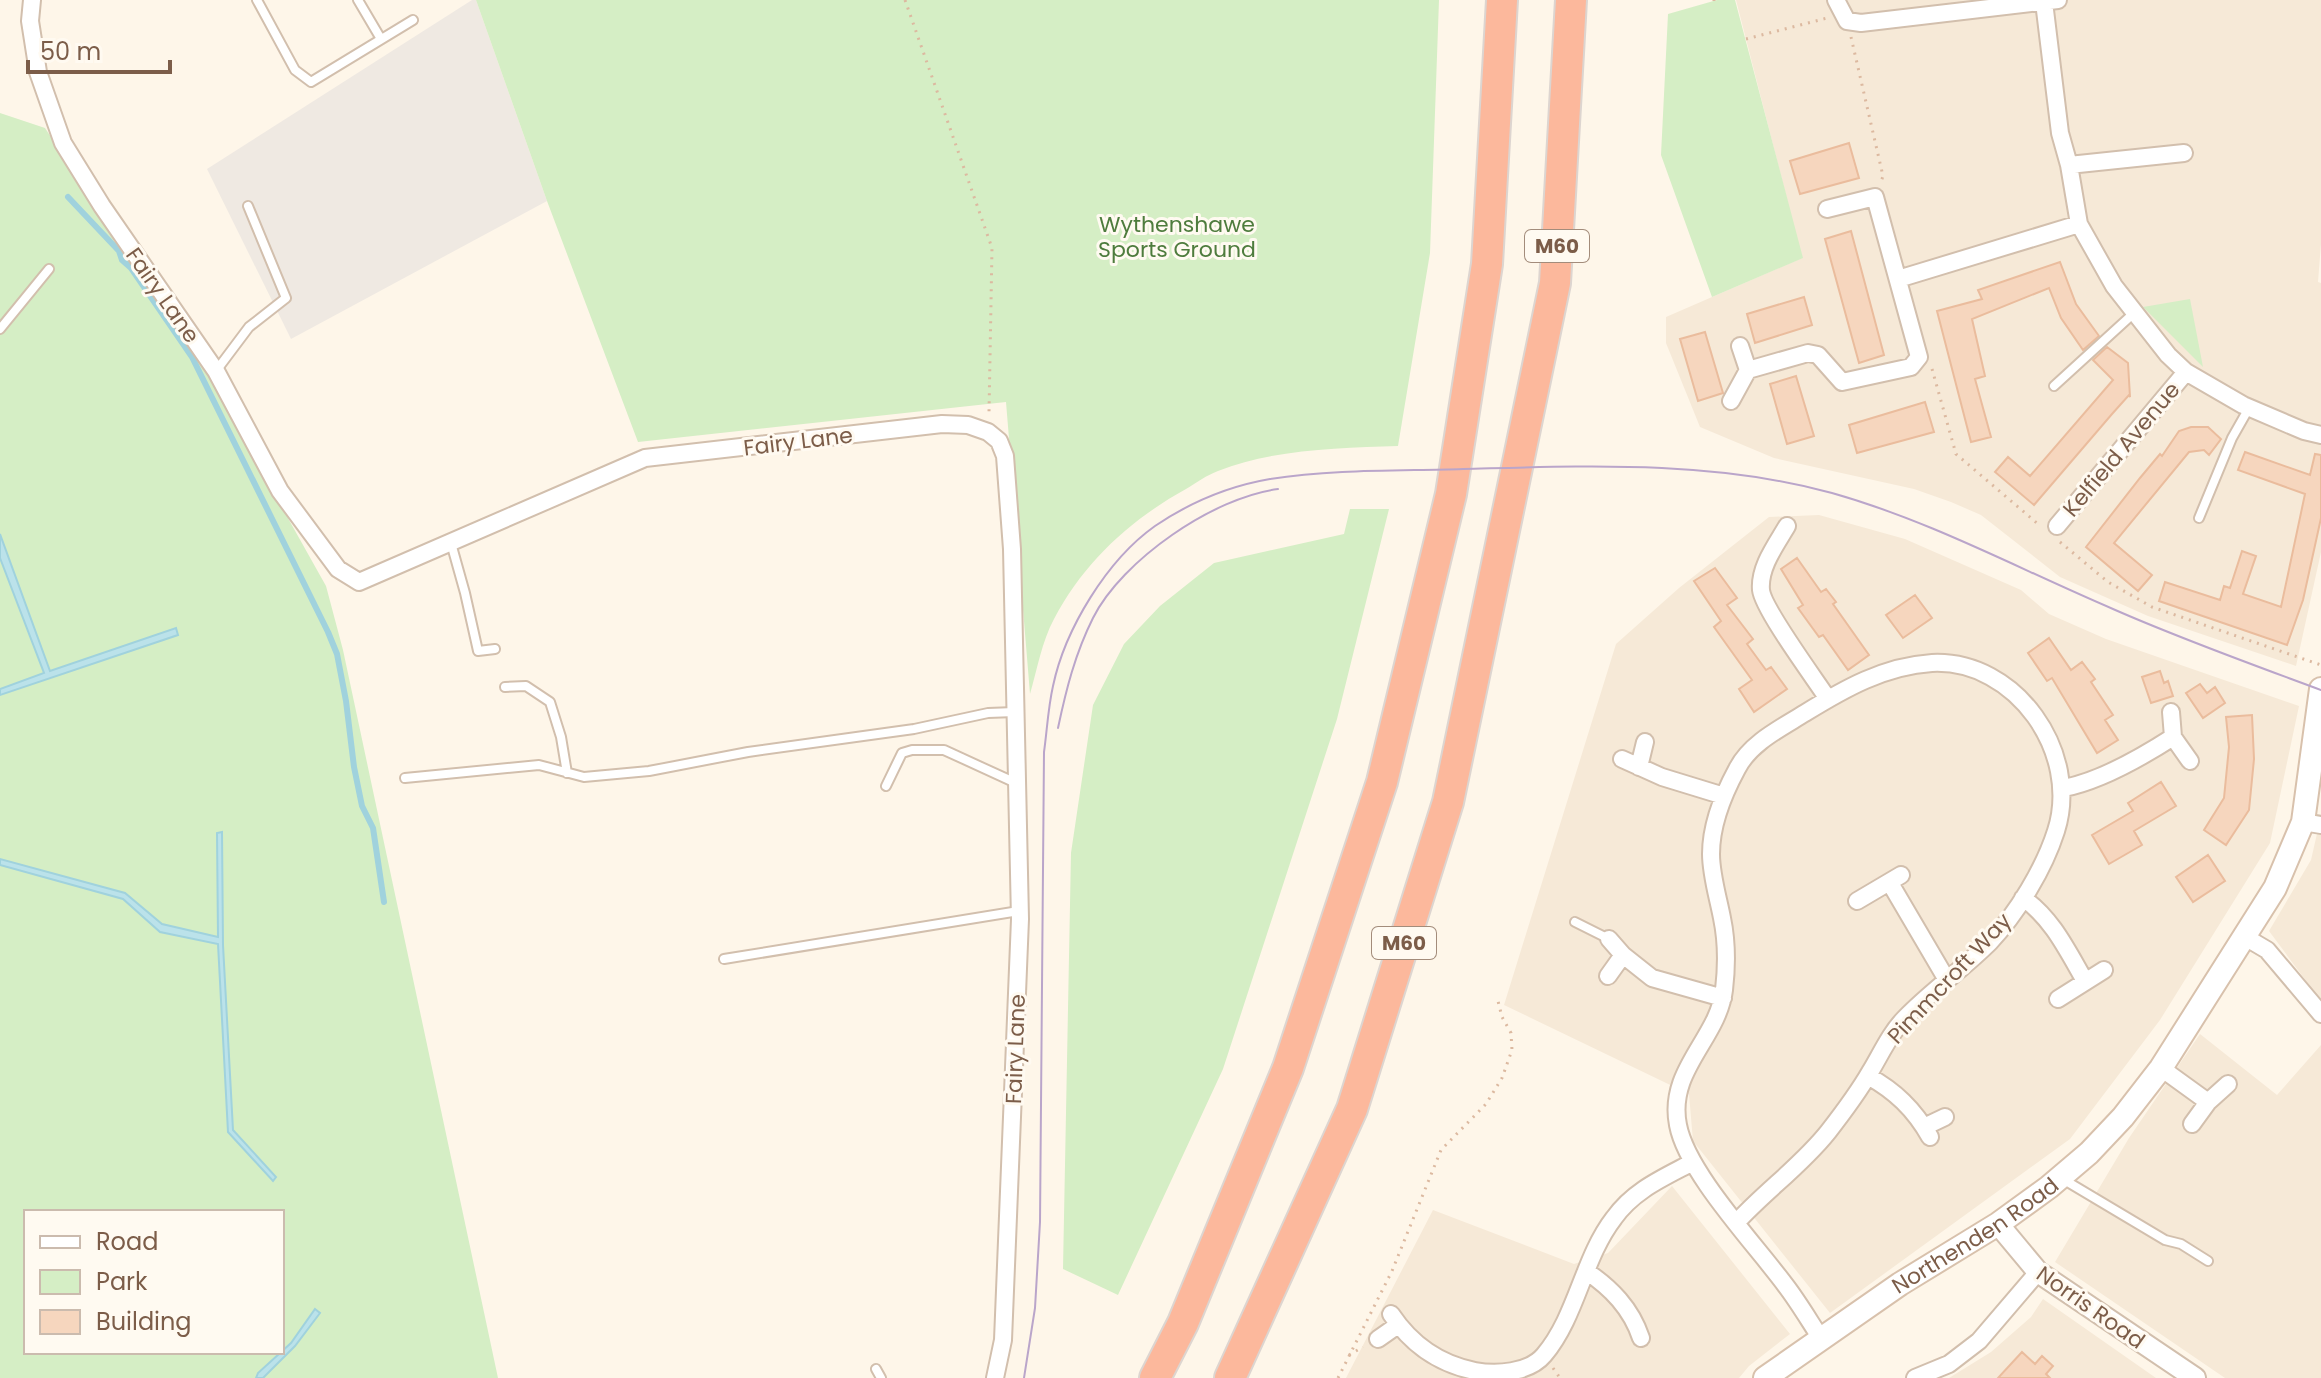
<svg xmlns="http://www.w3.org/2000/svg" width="2321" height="1378" font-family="Poppins,sans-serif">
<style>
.residential{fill:#f6e9d7}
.industrial{fill:#efe9e2}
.green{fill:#d5eec5;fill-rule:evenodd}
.water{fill:#bbe2ea;stroke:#a0d2dd;stroke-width:2}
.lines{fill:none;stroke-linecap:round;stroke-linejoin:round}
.stream{stroke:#a0d2dd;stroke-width:6}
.building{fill:#f6d6be;stroke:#eabc9d;stroke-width:2}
.service-casing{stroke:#d2bfad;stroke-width:12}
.minor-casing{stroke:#d2bfad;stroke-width:20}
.tertiary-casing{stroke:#d2bfad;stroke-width:24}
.secondary-casing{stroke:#d8c1ac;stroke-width:26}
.motorway-casing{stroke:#ddd5d0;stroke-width:34}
.path{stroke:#dcb9a0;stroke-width:3;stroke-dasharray:2 6;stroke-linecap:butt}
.service{stroke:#fff;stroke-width:8}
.minor{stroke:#fff;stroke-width:16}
.tertiary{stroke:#fff;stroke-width:20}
.secondary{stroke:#fff;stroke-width:22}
.motorway{stroke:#fcb89c;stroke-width:30}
.tram{stroke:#baa5ca;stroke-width:2}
.labels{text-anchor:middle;stroke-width:6;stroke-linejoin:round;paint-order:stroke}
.shield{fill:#fffaf1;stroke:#a38c7b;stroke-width:2}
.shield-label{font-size:20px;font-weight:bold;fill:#7c5d49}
.park-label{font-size:22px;fill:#4e7c3d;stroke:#fffaf1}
.street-label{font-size:22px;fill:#7c5d49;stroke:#fffaf1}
</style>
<rect width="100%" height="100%" fill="#fef6e9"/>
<path class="residential" d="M1736 0H2321V244L2318 282 2321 283V552L2296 666 2148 616 2060 577 1981 515 1951 502 1914 489 1774 458 1700 427 1666 343V317L1802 258Z
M1819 515 1905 539 2021 590 2049 614 2106 639 2299 706 2270 843 2160 1020 2070 1139 1830 1313 1693 1141 1689 1094 1504 1005 1616 644 1679 588 1769 517Z
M2321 816V1001L2269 931 2311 860Z
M2200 1034 2277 1095 2321 1045V1378H2225L2055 1262 2129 1138Z
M1672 1186 1790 1334 1749 1366 1739 1378H1346L1433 1210 1574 1264 1608 1253Z
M2043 1299 2156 1378H1949L1991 1352 2031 1317Z"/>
<path class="industrial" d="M472 0H476L547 201 291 339 207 169Z"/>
<path class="green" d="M476 0H1439L1430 253 1398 446C1339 448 1274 449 1218 471 1207 475 1196 483 1186 489 1130 520 1084 562 1054 619 1042 641 1037 670 1030 694L1006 402 638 442 547 201Z
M1717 0H1735L1803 258 1712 297 1661 155 1668 14Z
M0 113 45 128 197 356 326 586 343 650 498 1378H0ZM26 1212H282V1352H26Z
M2190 299 2203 367 2143 307Z
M1350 509H1389L1337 719 1223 1069 1118 1295 1063 1269 1071 853 1093 705 1124 644 1160 606 1214 563 1344 534Z"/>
<path class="water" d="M0 534 50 671 176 628 178 635 0 695V689L44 673 0 558Z
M222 832 223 945 233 1130 276 1177 273 1181 228 1132 218 944 160 932 123 899 0 865V859L125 893 162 924 218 937 217 833Z
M315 1309 320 1313 295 1346 263 1378H256L258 1373 291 1343Z"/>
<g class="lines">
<path class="stream" d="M68 197 119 251 122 260 131 268 192 357 328 632 337 654 346 701 354 767 362 806 373 828 384 902"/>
</g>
<path class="building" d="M1849 143 1859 178 1800 194 1790 161Z
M1851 231 1884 355 1859 363 1825 239Z
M2060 262 2076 304 2099 336 2083 350 2061 318 2049 288 1972 319 1985 376 1975 379 1991 437 1971 442 1937 311 1982 299 1978 290Z
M1804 297 1812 325 1755 343 1747 314Z
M1705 332 1723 393 1698 401 1680 339Z
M2107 347 2128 363 2130 397 2129 395 2112 414 2034 505 1995 472 2008 457 2030 476 2113 380 2093 360Z
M1796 376 1814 436 1787 444 1770 384Z
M1925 402 1934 432 1857 453 1849 425Z
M2191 427H2208L2221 439 2209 455 2204 450 2189 452 2114 543 2152 575 2138 591 2086 547 2140 478 2160 454 2162 456 2179 431Z
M2245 452 2310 475 2315 454 2321 455V518L2303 600 2287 645 2159 601 2165 582 2220 600 2224 586 2230 588 2242 551 2256 556 2243 594 2281 607 2305 494 2238 470Z
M1797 558 1821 592 1826 589 1836 602 1833 604 1869 655 1848 670 1823 635 1819 637 1798 608 1803 605 1781 569Z
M1715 568 1737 598 1727 605 1753 639 1747 644 1766 670 1771 667 1787 689 1754 712 1739 689 1752 680 1714 627 1721 621 1694 581Z
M1915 595 1932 618 1903 638 1886 615Z
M2049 638 2071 670 2082 662 2095 679 2091 682 2113 715 2105 720 2118 740 2097 753 2052 678 2047 681 2028 653Z
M2160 671 2164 683 2168 681 2173 696 2151 703 2142 677Z
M2200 684 2207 693 2215 687 2225 703 2203 718 2186 693Z
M2252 715 2254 759 2249 810 2226 845 2204 830 2224 798 2229 747 2226 717Z
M2161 782 2176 806 2134 831 2142 845 2109 864 2092 835 2133 811 2128 803Z
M2208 855 2225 881 2193 902 2176 877Z
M2022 1352 2035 1364 2042 1356 2053 1366 2046 1374 2050 1378H1998Z"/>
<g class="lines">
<defs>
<path id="service" d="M257 0 295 70 311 82 413 20
M358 0 381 39
M0 329 49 269
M216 371 249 327 286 298 248 206
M2054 386 2134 313
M2199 518 2232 438 2249 408
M451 543 465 593 478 651 495 649
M505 687 526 686 550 702 561 737 567 773
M405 778 539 765 584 777 649 771 748 752 914 729 988 713 1015 712
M886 786 902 753 912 750H944L1016 783
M1575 922 1609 939
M724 959 1019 911
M2061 1178 2165 1240 2181 1244 2208 1261
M876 1369 881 1378"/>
<path id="minor" d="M32 0 30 21 38 72 63 143 102 206 216 371 280 491 338 569 359 582 645 458 942 424 968 425 988 432 999 441 1005 456 1012 549 1020 919 1003 1340 995 1378
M1836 0 1847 21 1861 23 2058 0
M2044 2 2060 133 2069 165 2079 224 2114 286 2168 355 2186 372 2243 405 2304 431 2321 435
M2069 165 2184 153
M1898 279 2079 224
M1740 346 1748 370
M1731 401 1748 370 1808 353 1818 355 1842 382 1911 367 1919 357 1875 197 1827 209
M1787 526C1776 545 1759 567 1761 590 1763 609 1815 679 1828 699
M2057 526 2186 372
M2171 712 2173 737 2190 761
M1622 759 1662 777 1724 796
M1639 767 1645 742
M2064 788C2100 781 2142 757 2173 737
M2303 822 2321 825
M1890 883 1947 980
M2023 898C2052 918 2067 950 2085 981
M1857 901 1901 875
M2245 937 2267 950 2321 1014
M1609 939 1623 955 1652 978 1723 998
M1608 976 1623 955
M2058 999 2104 970
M2161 1068 2208 1102
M1868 1076C1895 1091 1914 1109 1930 1137
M2192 1124 2208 1102 2228 1084
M1924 1127 1945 1117
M1736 1223C1765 1191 1801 1166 1828 1132 1842 1114 1859 1091 1870 1072 1881 1054 1890 1033 1905 1018 1931 991 1963 969 1990 942 2017 913 2044 869 2056 831 2081 753 2016 659 1932 663 1884 666 1844 689 1805 713 1781 728 1750 743 1737 769 1724 793 1711 825 1711 854 1711 875 1718 897 1722 918 1727 942 1727 965 1724 990 1718 1039 1667 1070 1678 1125 1687 1173 1756 1245 1786 1286 1799 1303 1810 1322 1822 1340
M1586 1271C1611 1288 1631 1308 1641 1338
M1391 1314C1411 1344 1439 1364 1475 1371 1496 1375 1529 1373 1544 1355 1577 1316 1583 1258 1614 1218 1634 1190 1663 1178 1693 1162
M1378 1339 1398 1325
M1915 1378 1949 1364 1979 1341 2038 1272"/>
<path id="tertiary" d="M1998 1224 2038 1272 2195 1378"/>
<g id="secondary">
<path id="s1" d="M1765 1378 1900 1284 1998 1224 2049 1187 2089 1153 2123 1117 2161 1068 2275 888 2303 822 2321 689"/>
</g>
<path id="motorway" d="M1155 1378 1183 1323 1288 1068 1382 782 1451 494 1487 264 1502 0
M1230 1378 1352 1109 1448 802 1555 283 1571 0"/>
</defs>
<use href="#service" class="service-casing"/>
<use href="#minor" class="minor-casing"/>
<use href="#tertiary" class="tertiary-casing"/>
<use href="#secondary" class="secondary-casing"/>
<use href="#motorway" class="motorway-casing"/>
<path class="path" d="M905 0 992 248 989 412
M1714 0V1
M1851 37 1883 176 1881 182
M1746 39 1827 18
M1932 369 1956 454 2038 524
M2060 542 2108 582 2152 607 2321 665
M1349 1355 1363 1347
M1553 1368 1560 1378
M1338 1378 1392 1271 1441 1150 1486 1104 1502 1078 1512 1050 1511 1033 1502 1017 1498 1001"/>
<use href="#service" class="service"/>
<use href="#minor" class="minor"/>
<use href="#tertiary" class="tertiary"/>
<use href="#secondary" class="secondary"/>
<use href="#motorway" class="motorway"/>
<path class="tram" d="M1058 728C1066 690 1075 654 1093 618 1122 560 1214 497 1278 489
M1024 1378 1035 1308 1040 1222 1044 752C1047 731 1048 708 1053 686 1065 629 1107 560 1155 526 1189 503 1229 486 1270 479 1334 469 1399 471 1463 469 1587 466 1711 460 1832 493 1931 521 2019 569 2113 609 2181 639 2251 664 2321 690"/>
</g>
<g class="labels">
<g class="shield">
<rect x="1525" y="230" width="64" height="32" rx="6"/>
<rect x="1372" y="927" width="64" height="32" rx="6"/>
</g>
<g class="shield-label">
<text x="1557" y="253">M60</text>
<text x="1404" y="950">M60</text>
</g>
<g class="park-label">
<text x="1177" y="232">Wythenshawe<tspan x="1177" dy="25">Sports Ground</tspan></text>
</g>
<g class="street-label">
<text transform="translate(163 295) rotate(55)" y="8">Fairy Lane</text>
<text transform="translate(798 441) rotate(-7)" y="8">Fairy Lane</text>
<text transform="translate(2121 449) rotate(-50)" y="8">Kelfield Avenue</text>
<text transform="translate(1949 978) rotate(-47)" y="8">Pimmcroft Way</text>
<text transform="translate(1015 1049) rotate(-88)" y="8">Fairy Lane</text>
<text dy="8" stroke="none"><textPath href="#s1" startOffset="254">Northenden Road</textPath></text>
<text transform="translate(2091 1307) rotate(35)" y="8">Norris Road</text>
</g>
</g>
<rect x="24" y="1210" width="260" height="144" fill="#fffaf1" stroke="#cbbbae" stroke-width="2"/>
<rect x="40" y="1236" width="40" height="12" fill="#ffffff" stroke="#cbbbae" stroke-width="2"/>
<text x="96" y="1250" font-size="24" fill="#7c5d49">Road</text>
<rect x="40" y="1270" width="40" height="24" fill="#d5eec5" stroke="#cbbbae" stroke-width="2"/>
<text x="96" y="1290" font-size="24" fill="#7c5d49">Park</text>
<rect x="40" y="1310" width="40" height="24" fill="#f6d6be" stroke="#cbbbae" stroke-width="2"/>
<text x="96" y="1330" font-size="24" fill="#7c5d49">Building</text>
<path d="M28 60v12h142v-12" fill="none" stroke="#7c5d49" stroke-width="4"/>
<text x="40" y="60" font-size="24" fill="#7c5d49" stroke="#fffaf1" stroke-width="6" paint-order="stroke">50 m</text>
</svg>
